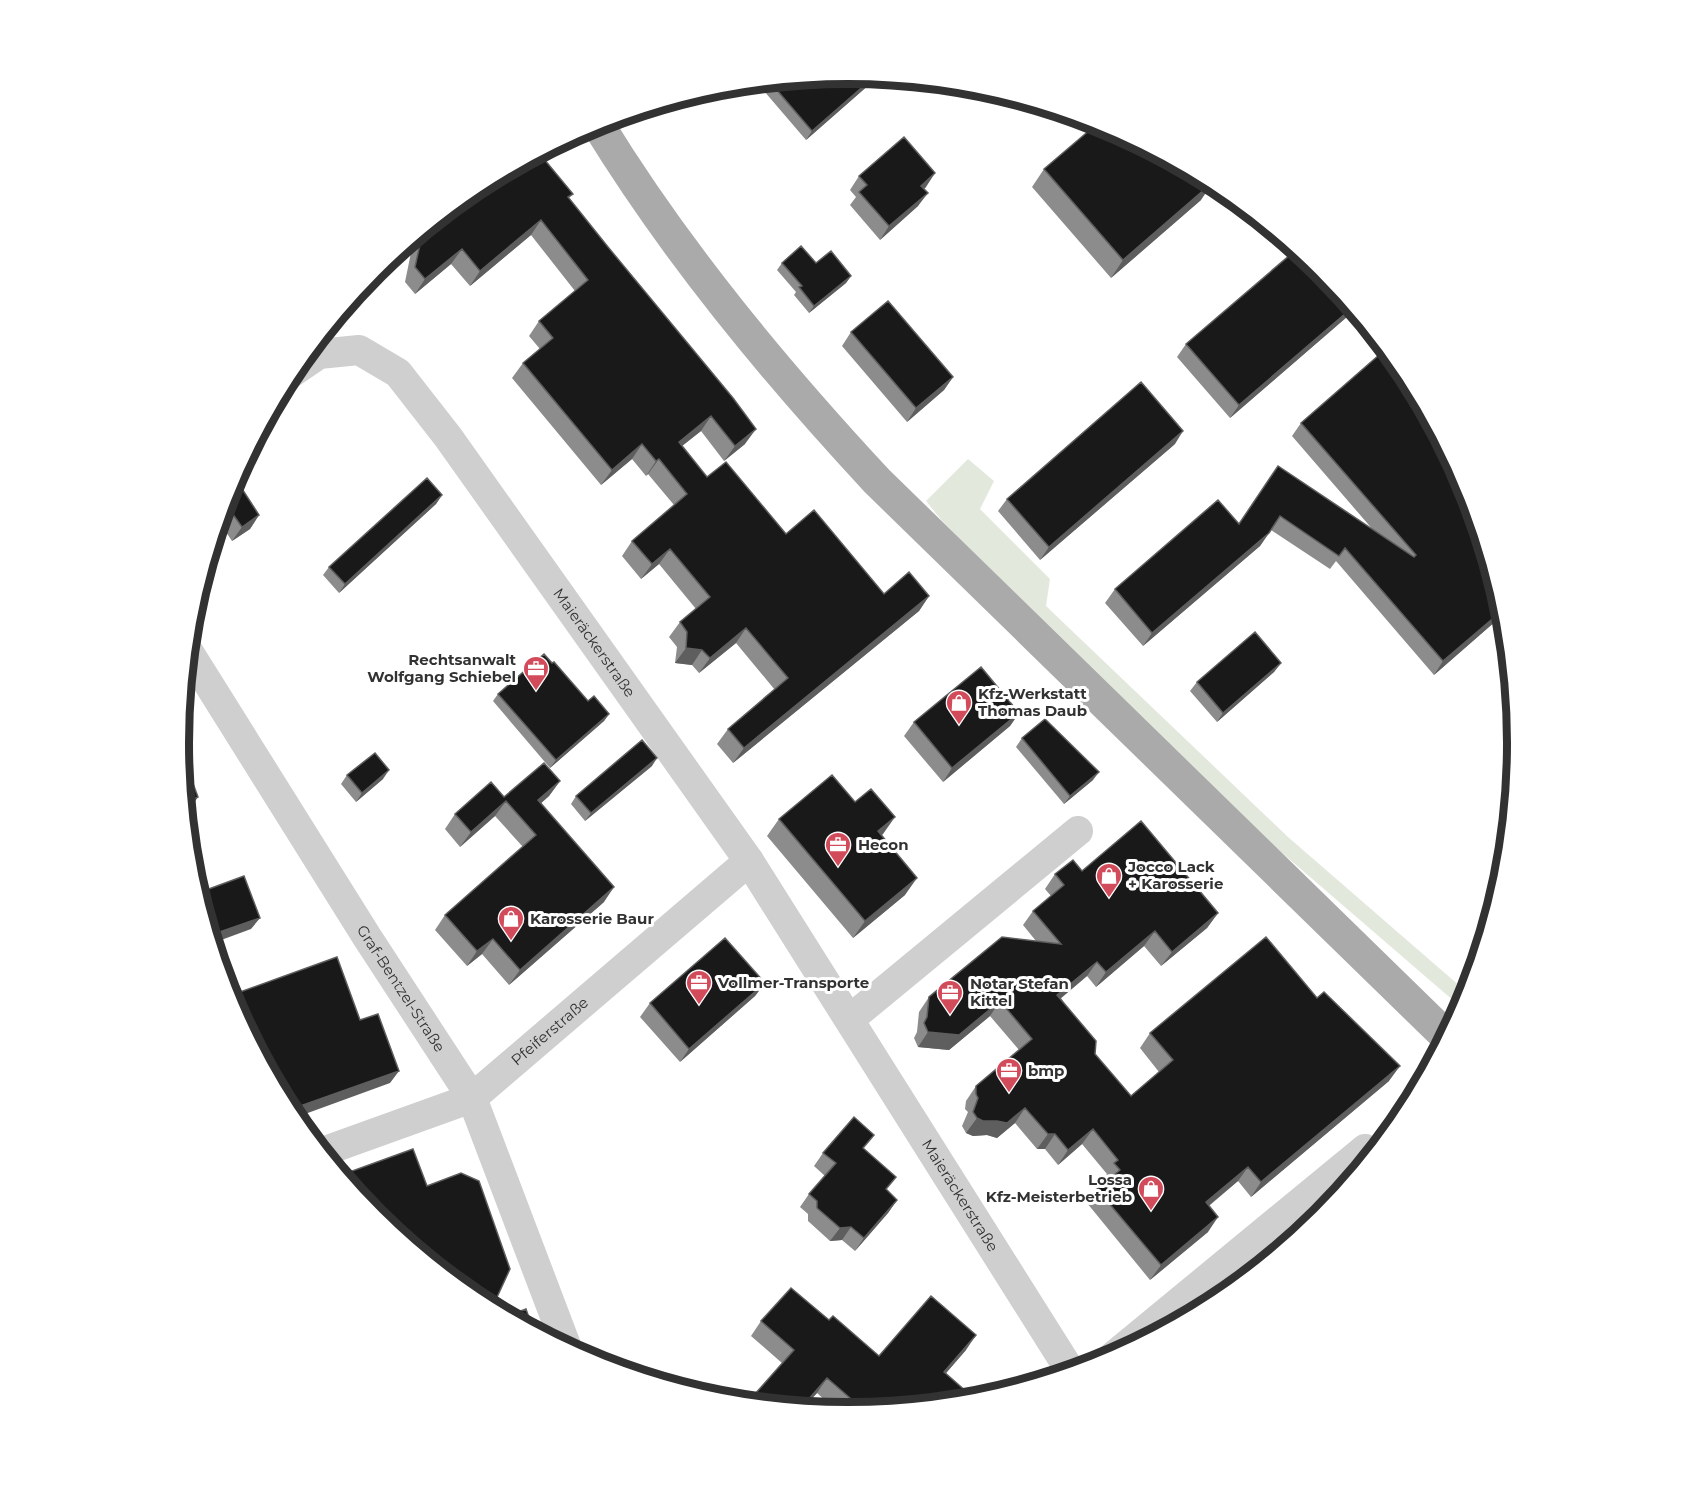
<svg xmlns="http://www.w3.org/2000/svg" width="1697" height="1486" font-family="Montserrat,sans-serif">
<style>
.green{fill:#e3e8dd}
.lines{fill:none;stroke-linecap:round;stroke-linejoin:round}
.minor{stroke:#cfcfcf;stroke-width:30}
.major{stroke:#aaa;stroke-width:33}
.wall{fill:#8c8c8c}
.shaded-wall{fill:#5e5e5e}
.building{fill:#191919;stroke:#5e5e5e;stroke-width:1.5}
.labels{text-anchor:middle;stroke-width:6;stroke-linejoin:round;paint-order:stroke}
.street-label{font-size:15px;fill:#323232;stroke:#fff}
.poi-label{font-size:15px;font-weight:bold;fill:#323232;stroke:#fff;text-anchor:start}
.rim{fill:none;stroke:#323232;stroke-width:8}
</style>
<rect width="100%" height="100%" fill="#fff"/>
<path class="green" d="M968 459 994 481 980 509 1050 579 1046 606 1288 837 1469 994 1462 1008 1195 778 943 522 926 501Z"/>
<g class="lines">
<g class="minor">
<path id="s1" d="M291 373 319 354 359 350 398 373 448 437 749 861 1071 1372"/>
<path id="s2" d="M188 651 367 937 472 1098 567 1348"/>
<path d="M850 1019 1078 831"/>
<path id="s3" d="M322 1152 472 1098 749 861"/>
<path d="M1111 1358 1365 1149"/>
</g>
<path class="major" d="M597 123C676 252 774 370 877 481L1447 1037"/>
</g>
<path class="wall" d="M879 76 806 140 764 91 770 81Z
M1044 169 1201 200 1111 278 1032 187Z
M859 176 926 187 924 189 918 206 880 240 850 205 856 197 850 190Z
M477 186 573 194 569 198 745 444 724 461 701 431 682 446 707 477 786 534 884 594 929 596 919 611 733 763 717 744 728 729 775 690 736 643 699 673 692 665 675 663 677 647 669 637 680 622 696 609 659 564 641 579 622 556 632 541 674 505 648 474 646 476 632 459 601 485 512 378 523 363 540 349 529 336 539 321 575 291 531 235 470 286 451 264 415 294 405 282 414 238Z
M782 263H816L851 276 846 283 809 313 794 295 796 292 777 270Z
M1355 310 1230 418 1177 357 1186 344Z
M851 332 953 377 944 390 907 422 842 346Z
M1301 423 1467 487 1505 613 1434 675 1336 561 1330 569 1271 530 1260 546 1143 646 1105 603 1115 589 1239 524 1278 466 1374 531 1292 436Z
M1175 444 1040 560 998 511 1007 499Z
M230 486 259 515 250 529 232 541 222 526Z
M442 495 436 504 339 593 323 575 329 567Z
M1281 663 1274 672 1217 722 1190 691 1197 682Z
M498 694 588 701 609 714 604 721 550 768 493 701Z
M1019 713 1010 726 943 782 904 736 914 722Z
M1022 738 1093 780 1064 804 1016 747Z
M652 766 585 821 571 804 576 796Z
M347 775 383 779 356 802 341 784Z
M560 781 549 796 541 803 604 902 509 985 482 954 467 966 435 930 445 915 523 847 495 816 460 847 445 829 455 814 504 797Z
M779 819 883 834 881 835 905 895 853 938 767 836Z
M1082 871 1218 913 1207 928 1161 966 1144 946 1096 987 1087 976 1061 998 1095 1054 1131 1096 1159 1072 1140 1048 1150 1033 1317 998 1389 1081 1251 1197 1238 1181 1209 1206 1208 1232 1150 1280 1087 1203 1097 1189 1107 1181 1104 1178 1107 1174 1082 1144 1058 1165 1045 1149H1037L1015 1123 997 1138 987 1135 973 1136 966 1133 962 1126 968 1112 965 1109 966 1101 976 1086 1019 1050 990 1016 949 1050 918 1047 914 1038 917 1032 919 1012 929 997 1036 941 1023 925 1033 911 1051 896 1045 889 1055 874Z
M765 983 755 996 680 1062 640 1017 650 1003Z
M865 1149 887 1191 897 1200 888 1213 855 1251 842 1240 830 1241 808 1221V1214L800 1207 809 1194 825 1176 814 1166 823 1153Z
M829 1320 879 1356 966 1350 946 1373 976 1400 848 1412H838L817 1393 803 1408 747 1403 782 1363 751 1336 761 1321Z"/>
<path class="shaded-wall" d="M875 76H879L806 140 812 131Z
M935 173 926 187 912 199 921 186Z
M1213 182 1201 200 1111 278 1123 260Z
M928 193 918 206 880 240 889 226Z
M541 220 531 235 470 286 480 271Z
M462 249 451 264 415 294 425 279Z
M851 276 846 283 809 313 814 306Z
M1353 307 1355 310 1230 418 1239 405Z
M953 377 944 390 907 422 916 408Z
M711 416 701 431 668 457 679 442Z
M756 429 745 444 724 461 735 446Z
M1183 431 1175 444 1040 560 1049 547Z
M642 444 632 459 601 485 612 470Z
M659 459 648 474 646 476 656 461Z
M442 495 436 504 339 593 345 584Z
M232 513 222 526 217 529 220 520Z
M259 515 250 529 232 541 242 527Z
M1269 533 1260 546 1143 646 1152 633Z
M670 549 659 564 641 579 652 564Z
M929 596 919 611 733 763 744 748Z
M1504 609 1505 613 1434 675 1443 661Z
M746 628 736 643 699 673 710 658Z
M686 648 702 650 692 665 675 663Z
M1281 663 1274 672 1217 722 1223 713Z
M1019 713 1010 726 943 782 952 768Z
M609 714 604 721 550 768 556 760Z
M657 758 652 766 585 821 591 813Z
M389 770 383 779 356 802 362 793Z
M1099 772 1093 780 1064 804 1070 796Z
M560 781 549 796 528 815 538 800Z
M198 797 187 813H186L185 802Z
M506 801 495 816 460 847 471 832Z
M895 817 883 834 866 849 878 831Z
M917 878 905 895 853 938 865 921Z
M614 887 604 902 509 985 520 970Z
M1218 913 1207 928 1161 966 1172 952Z
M260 918 251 929 213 943 211 935Z
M1155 931 1144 946 1096 987 1106 972Z
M493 939 482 954 467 966 477 951Z
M1097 962 1087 976 1047 1010 1057 995Z
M765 983 755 996 680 1062 689 1049Z
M1000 1001 990 1016 949 1050 918 1047 928 1032Z
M1400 1066 1389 1081 1251 1197 1261 1182Z
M399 1071 390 1083 294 1118 289 1110Z
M1025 1108 1015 1123 997 1138 987 1135 973 1136 966 1133 977 1118Z
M1093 1129 1082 1144 1058 1165 1068 1150Z
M1048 1134H1055L1045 1149H1037Z
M1248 1167 1238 1181 1195 1217 1206 1202Z
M897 1200 888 1213 855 1251 864 1238Z
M1218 1217 1208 1232 1150 1280 1161 1265Z
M851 1227 842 1240 830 1241 840 1228Z
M976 1335 966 1350 934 1387 944 1372Z
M827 1378 817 1393 803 1408H801Z"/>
<path class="building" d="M849 74 875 76 812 131 770 82Z
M1098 123 1105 125 1213 182 1123 260 1044 169Z
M904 137 935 173 921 186 928 193 889 226 859 192 867 185 859 176Z
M539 153 573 194 568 197 608 247 733 398 756 429 735 446 711 416 679 442 707 477 726 462 786 534 814 510 884 594 909 572 929 596 744 748 728 729 788 678 746 628 710 658 702 650 686 648 687 632 680 622 710 597 670 549 652 564 632 541 687 494 659 459 656 461 642 444 612 470 523 363 553 338 539 321 588 280 541 220 480 271 462 249 425 279 415 267 423 231 477 186Z
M801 246 816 263 831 251 851 276 814 306 799 287 802 286 782 263Z
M1297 249 1322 270 1353 307 1239 405 1186 344Z
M888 301 953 377 916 408 851 332Z
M1387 348 1405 371 1467 487 1504 609 1443 661 1345 548 1339 556 1280 516 1269 533 1152 633 1115 589 1218 500 1239 524 1278 466 1414 557 1416 555 1301 423Z
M1141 382 1183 431 1049 547 1007 499Z
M235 478 259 515 242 527 232 513 220 520 230 486Z
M427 478 442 495 345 584 329 567Z
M1255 632 1281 663 1223 713 1197 682Z
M544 654 552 663 554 662 588 701 594 696 609 714 556 760 498 694Z
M981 667 1019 713 952 768 914 722Z
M1045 719 1099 772 1070 796 1022 738Z
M642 740 657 758 591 813 576 796Z
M179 746 198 797 185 802Z
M375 753 389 770 362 793 347 775Z
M544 763 560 781 538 800 614 887 520 970 493 939 477 951 445 915 536 835 506 801 471 832 455 814 491 782 504 797Z
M832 775 855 802 871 789 895 817 878 831 917 878 865 921 779 819Z
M1141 821 1218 913 1172 952 1155 931 1106 972 1097 962 1057 995 1096 1041 1095 1054 1131 1096 1173 1060 1150 1033 1266 937 1317 998 1324 992 1400 1066 1261 1182 1248 1167 1206 1202 1218 1217 1161 1265 1097 1189 1120 1170 1114 1163 1118 1160 1093 1129 1068 1150 1055 1134H1048L1025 1108 1007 1123 997 1121H983L977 1118 973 1112 978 1098 976 1094V1086L1032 1039 1000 1001 959 1035 928 1032 924 1023 927 1017 929 997 1002 937 1061 944 1033 911 1064 885 1055 874 1073 860 1082 871Z
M244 876 260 918 211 935 198 893Z
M725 938 765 983 689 1049 650 1003Z
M337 957 360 1020 378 1014 399 1071 289 1110 229 996Z
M854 1117 874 1135 863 1148 896 1177 886 1189 897 1200 864 1238 851 1227 840 1228 817 1208V1201L809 1194 836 1163 823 1153Z
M413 1149 427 1186 461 1173 479 1181 510 1269 492 1308 476 1299 375 1216 341 1175Z
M791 1288 829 1320 833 1316 879 1356 931 1296 976 1335 944 1372 976 1400 865 1411 827 1378 801 1408 747 1403 794 1350 761 1321Z
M526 1309 533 1330 507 1316Z"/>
<defs>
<symbol id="office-pin" viewBox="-11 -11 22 30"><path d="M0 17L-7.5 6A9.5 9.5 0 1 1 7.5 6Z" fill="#d24b5b" stroke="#fff"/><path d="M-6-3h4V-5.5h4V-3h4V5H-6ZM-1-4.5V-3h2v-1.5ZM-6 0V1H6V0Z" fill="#fff"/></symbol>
<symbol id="shop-pin" viewBox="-11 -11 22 30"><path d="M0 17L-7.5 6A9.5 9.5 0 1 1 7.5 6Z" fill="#d24b5b" stroke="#fff"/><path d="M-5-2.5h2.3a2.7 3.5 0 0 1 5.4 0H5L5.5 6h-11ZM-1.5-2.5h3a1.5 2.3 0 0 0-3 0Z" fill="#fff"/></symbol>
</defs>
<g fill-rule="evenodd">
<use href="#office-pin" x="521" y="654" width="30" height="40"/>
<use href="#shop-pin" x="944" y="688" width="30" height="40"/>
<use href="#office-pin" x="823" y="830" width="30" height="40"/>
<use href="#shop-pin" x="1094" y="861" width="30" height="40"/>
<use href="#shop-pin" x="496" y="904" width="30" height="40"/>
<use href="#office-pin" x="684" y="968" width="30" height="40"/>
<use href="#office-pin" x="935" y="978" width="30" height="40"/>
<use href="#office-pin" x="994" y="1056" width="30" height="40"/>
<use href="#shop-pin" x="1136" y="1174" width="30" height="40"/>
</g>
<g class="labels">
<g class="street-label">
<text dy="5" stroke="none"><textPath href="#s1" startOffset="453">Maieräckerstraße</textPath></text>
<text dy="5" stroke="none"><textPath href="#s2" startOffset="399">Graf-Bentzel-Straße</textPath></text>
<text dy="5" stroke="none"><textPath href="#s3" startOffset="262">Pfeiferstraße</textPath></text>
<text dy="5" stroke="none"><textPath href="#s1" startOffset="1116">Maieräckerstraße</textPath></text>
</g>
<g class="poi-label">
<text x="516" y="665" text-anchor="end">Rechtsanwalt<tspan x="516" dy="17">Wolfgang Schiebel</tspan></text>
<text x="978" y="699">Kfz-Werkstatt<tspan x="978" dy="17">Thomas Daub</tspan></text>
<text x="858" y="850">Hecon</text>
<text x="1128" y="872">Jocco Lack<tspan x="1128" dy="17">+ Karosserie</tspan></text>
<text x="530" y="924">Karosserie Baur</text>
<text x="718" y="988">Vollmer-Transporte</text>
<text x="970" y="989">Notar Stefan<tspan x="970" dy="17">Kittel</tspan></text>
<text x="1028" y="1076">bmp</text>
<text x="1132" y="1185" text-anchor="end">Lossa<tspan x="1132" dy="17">Kfz-Meisterbetrieb</tspan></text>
</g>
</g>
<path d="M0 0H1697V1486H0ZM189 743a659 659 0 1 1 1318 0a659 659 0 1 1-1318 0Z" fill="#fff" fill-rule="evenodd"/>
<path class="rim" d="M189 743a659 659 0 1 1 1318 0a659 659 0 1 1-1318 0Z"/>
</svg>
